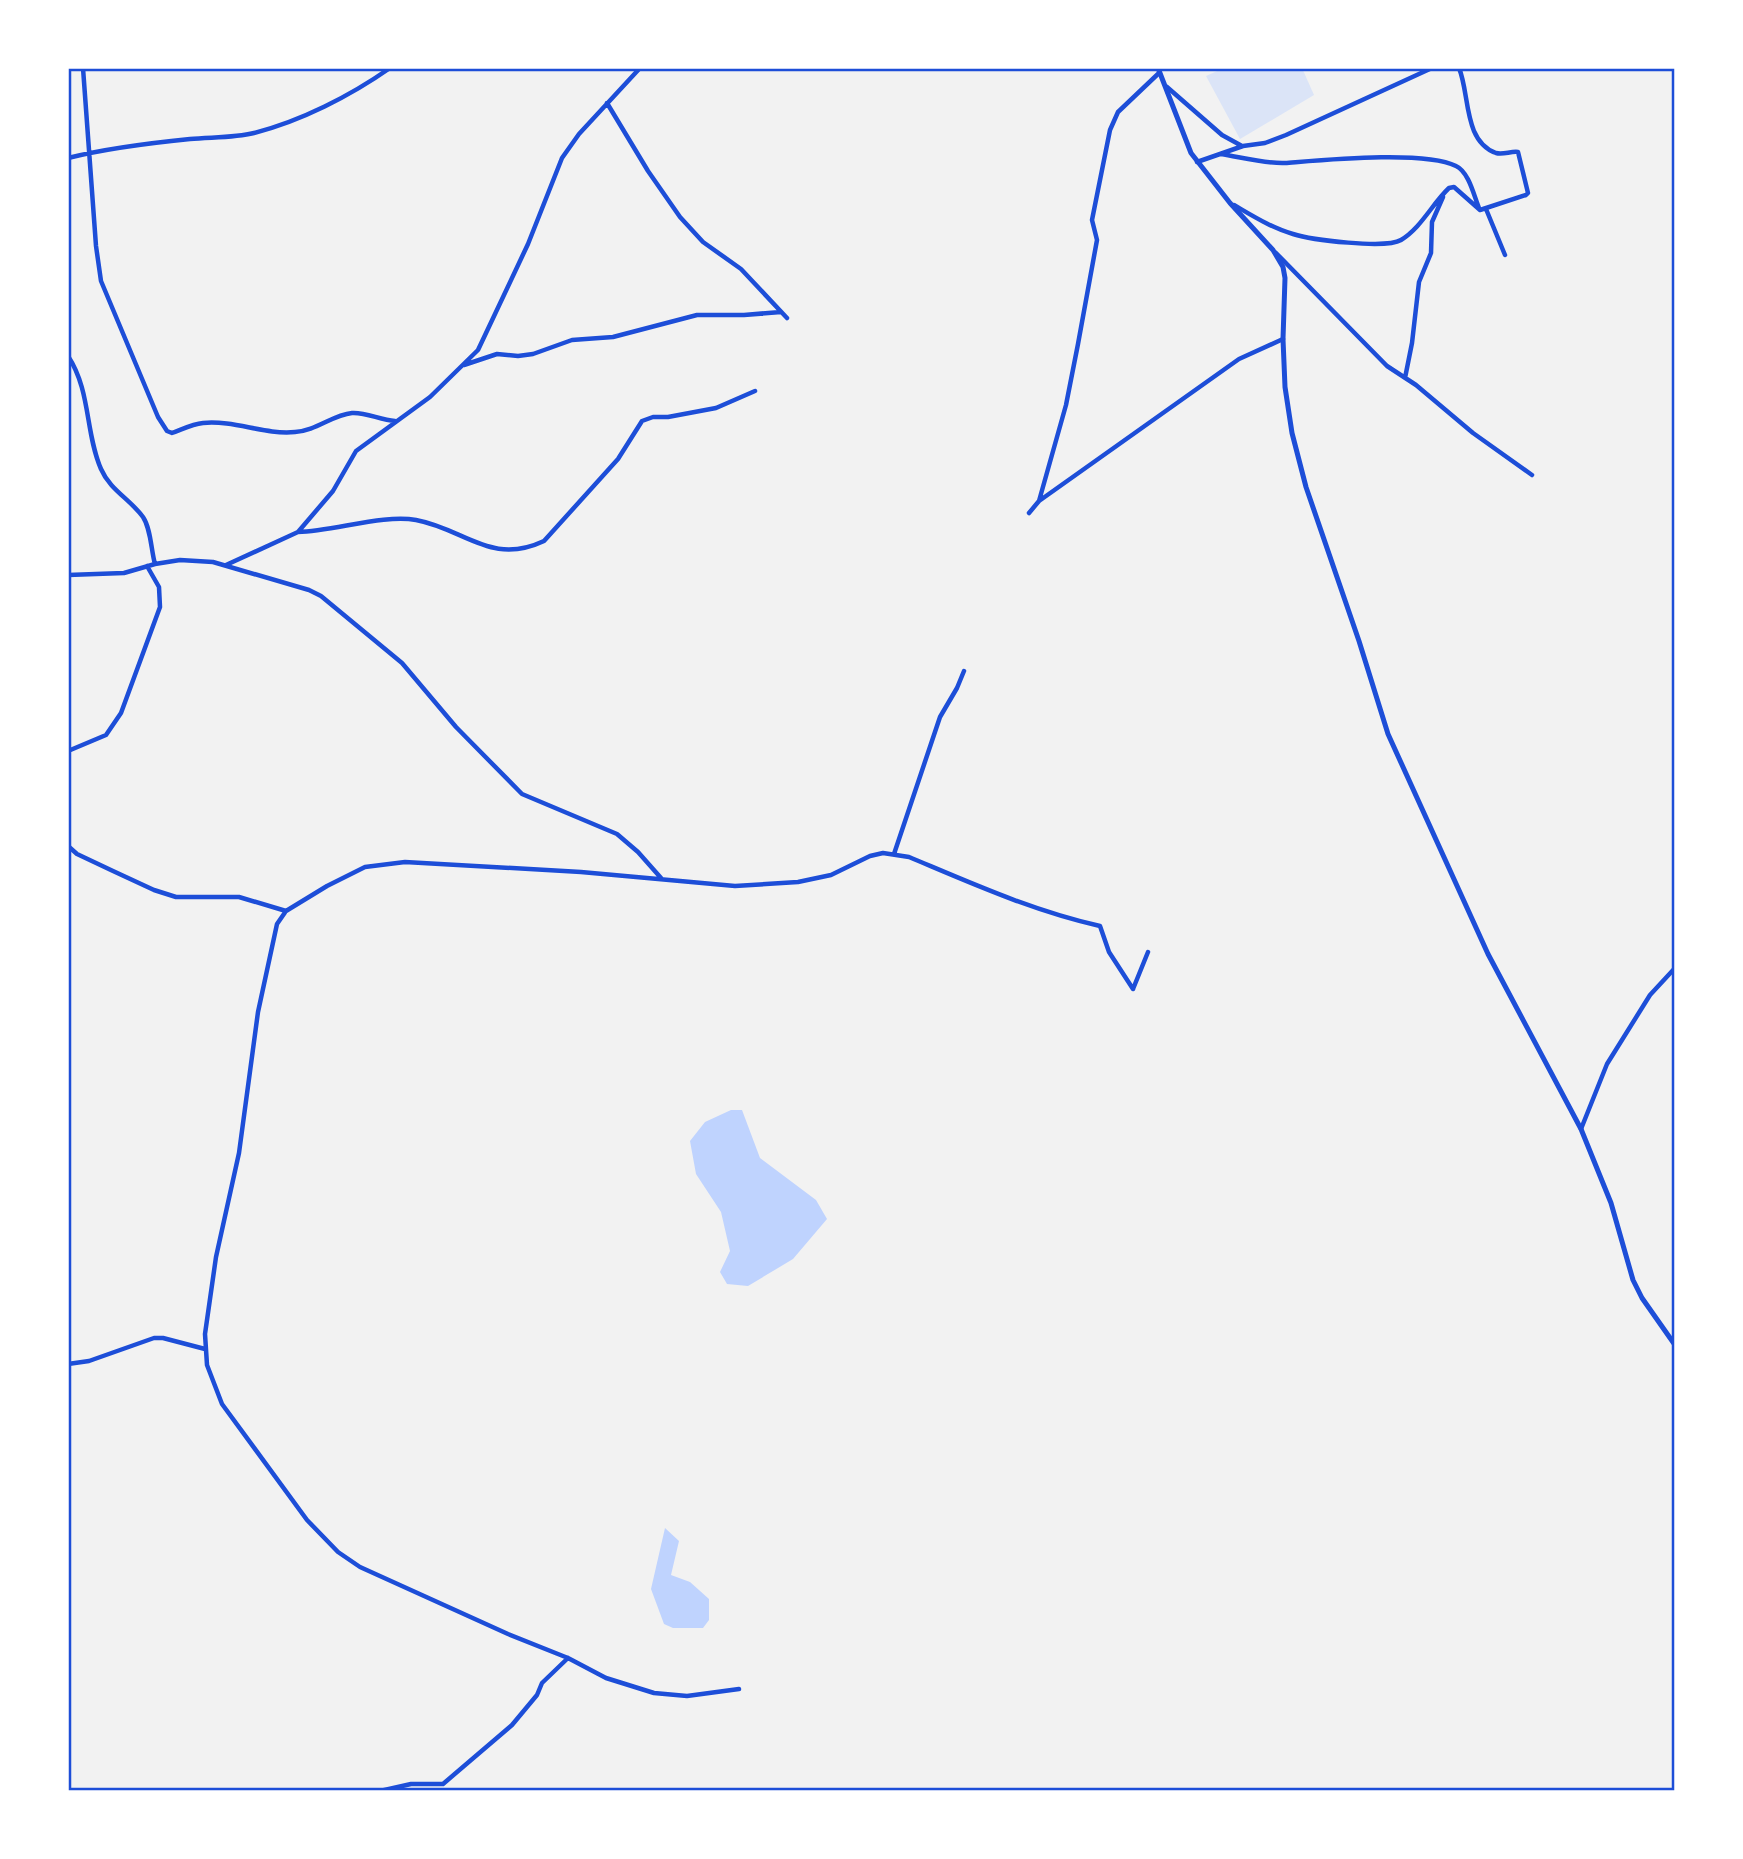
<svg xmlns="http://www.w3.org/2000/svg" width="1743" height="1859" font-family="Merriweather,serif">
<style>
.green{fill:#dbe4f7}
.water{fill:#bfd3fe}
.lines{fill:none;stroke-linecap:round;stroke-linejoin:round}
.minor{stroke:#1d4ed8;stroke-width:4.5}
.tertiary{stroke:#1d4ed8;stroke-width:5}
.neatline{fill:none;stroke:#1d4ed8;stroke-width:2.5}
</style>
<rect width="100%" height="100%" fill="#f2f2f2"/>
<path class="green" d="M1224 68H1302L1314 95 1240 139 1206 76Z"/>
<path class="water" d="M731 1110H742L760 1158 816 1200 827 1219 793 1259 748 1286 727 1284 720 1272 730 1251 721 1212 696 1174 690 1141 705 1122Z
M665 1528 679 1541 671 1575 690 1582 709 1599V1620L703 1628H673L664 1624 651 1589Z"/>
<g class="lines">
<path class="minor" d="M83 68 96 246 101 281 158 417 167 431 172 433C183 429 192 424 203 423 235 420 264 435 295 432 316 431 332 415 352 413 366 412 380 420 395 421
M1167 87 1222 135 1242 146
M607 103 648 171 680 217 703 242 741 269 787 318
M1221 154C1240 157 1266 164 1285 163 1323 160 1424 150 1456 166 1469 172 1474 196 1479 208
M68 158C108 148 150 143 190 139 211 137 234 138 254 133 301 121 350 96 390 68
M1197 162 1243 146 1265 143 1286 135 1432 68
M1234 205C1253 216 1272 228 1293 234 1311 240 1386 249 1401 240 1421 228 1432 204 1449 188L1454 187 1480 210 1526 195 1528 193 1518 152C1511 151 1503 155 1496 153 1463 141 1470 94 1459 68
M1486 209 1505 255
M1276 253 1387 366 1416 385 1473 433 1532 475
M68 356C91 391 85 432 101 469 110 490 130 499 143 517 151 529 151 550 155 564L180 560 213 562 309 590 321 596 402 663 456 727 522 794 617 834 638 852 661 878
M464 365 497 354 518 356 533 354 572 340 613 337 697 315H744L781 312
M1405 378 1412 343 1419 282 1431 253 1432 222 1443 197
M1039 501 1066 405 1078 344 1097 240 1092 220 1110 130 1118 112 1159 73
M1029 513 1039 501 1239 359 1283 339
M298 532C334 531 384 514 416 520 465 529 491 566 544 541L618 459 642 421 653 417H668L716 408 755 391
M226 565 298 532 333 491 356 451 430 397 478 350 528 244 562 158 579 134 640 68
M68 575 124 573 155 564
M68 751 106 735 121 713 160 607 159 587 147 566
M68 846 77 854 113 871 154 890 176 897H239L286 911
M894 854 940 717 957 688 964 671
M1133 989 1148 952
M1581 1129 1607 1064 1650 995 1675 968
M68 1364 89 1361 154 1338H163L205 1349
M739 1689 687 1696 654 1693 606 1678 568 1658 508 1634 360 1567 338 1552 307 1520 222 1404 207 1365 205 1334 216 1257 239 1153 258 1012 277 924 286 911 327 886 365 867 405 862 581 872 735 886 798 882 831 875 870 856 883 853 909 857C971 883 1033 911 1100 926L1109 952 1133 989
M380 1791 411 1784H443L512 1725 537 1695 542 1683 568 1658"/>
<path class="tertiary" d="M1158 68 1191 153 1230 203 1273 250 1283 267 1285 278 1283 339 1285 387 1292 433 1306 487 1359 641 1388 734 1488 954 1581 1129 1611 1203 1633 1280 1642 1298 1675 1345"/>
</g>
<rect width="1743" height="1859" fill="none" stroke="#ffffff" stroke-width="140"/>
<rect x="70" y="70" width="1603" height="1719" class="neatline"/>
</svg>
